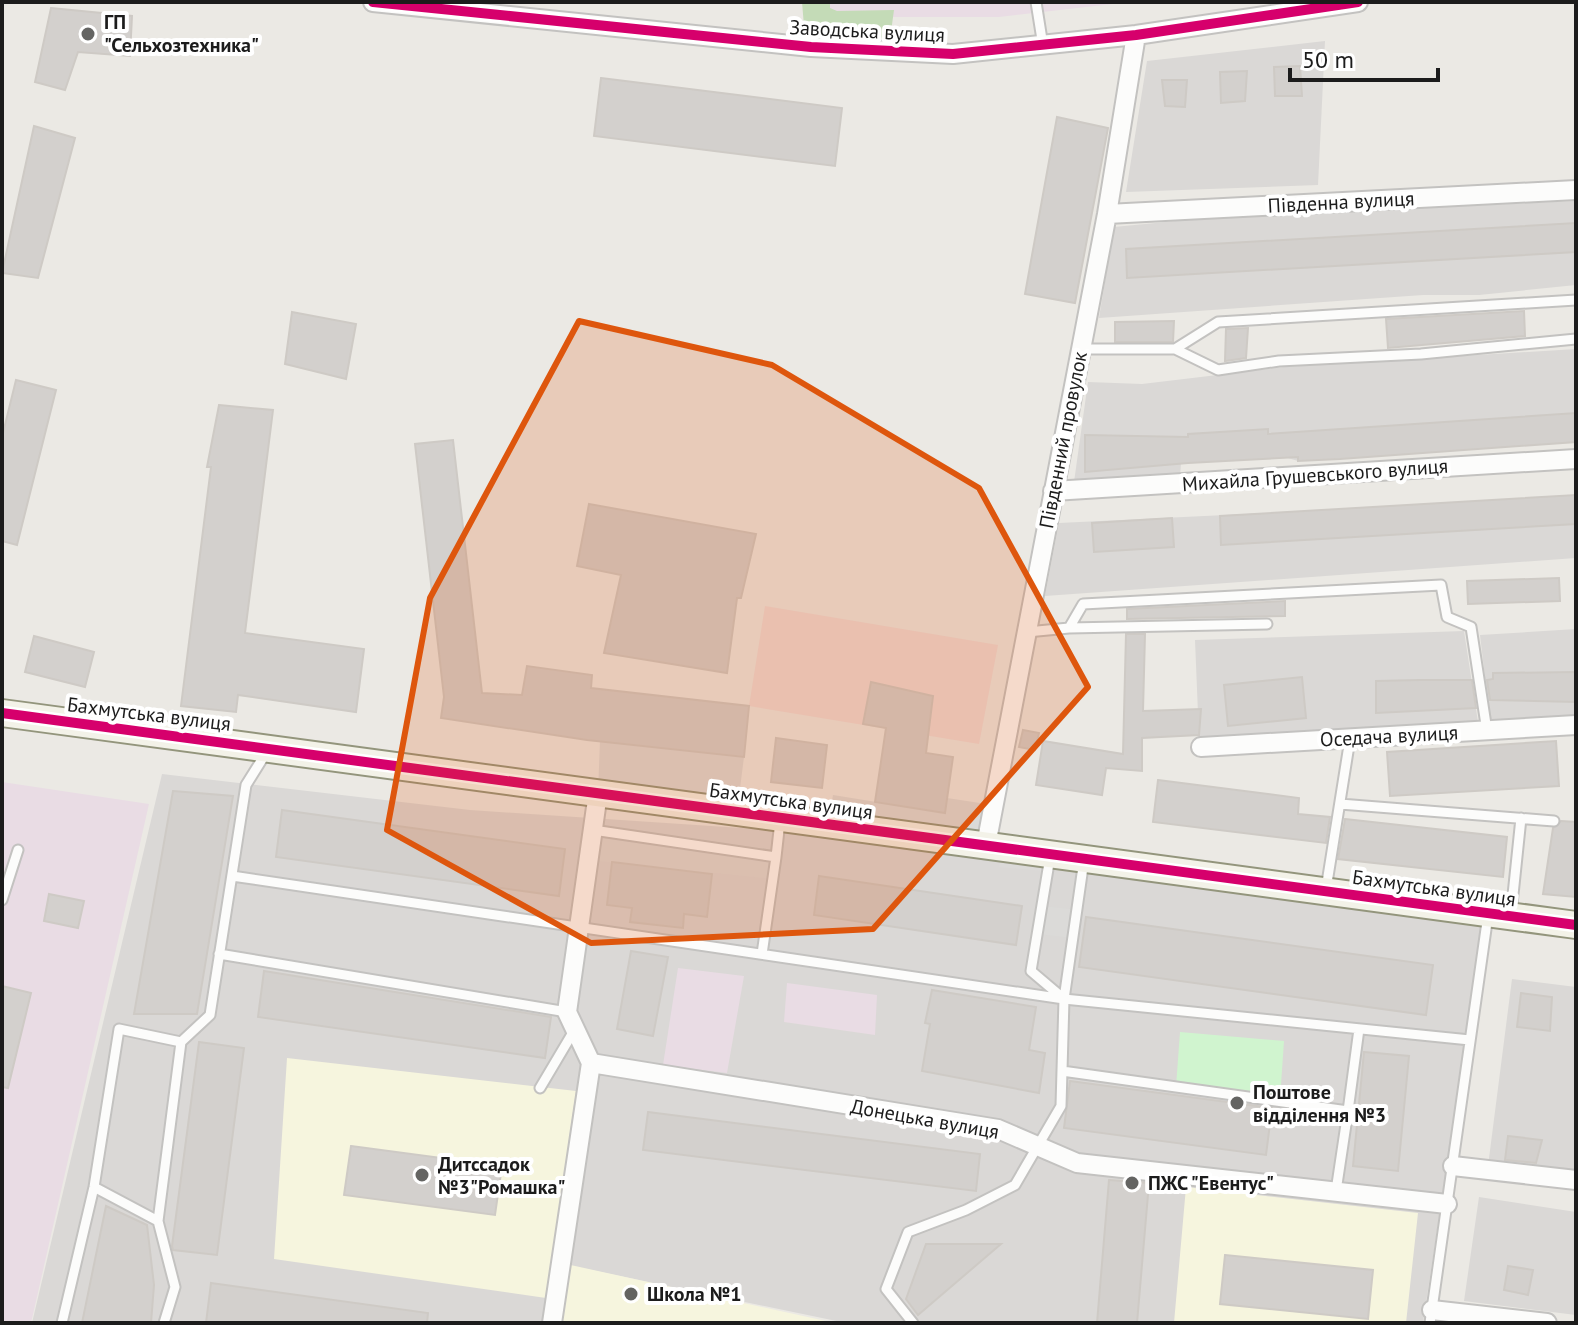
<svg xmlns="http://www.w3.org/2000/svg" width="1578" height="1325" font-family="'PT Sans',sans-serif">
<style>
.residential{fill:#dad8d6}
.commercial{fill:#eedbd8}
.industrial{fill:#e9dce4}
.education{fill:#f6f5de}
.forest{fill:#c4dbb7}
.park{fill:#d0f4cf}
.parking{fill:#dbdad8}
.building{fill:#d3d0cd;stroke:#cecac5;stroke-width:2}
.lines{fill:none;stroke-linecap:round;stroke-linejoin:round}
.lane-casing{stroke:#c3c2c0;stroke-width:13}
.street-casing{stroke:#c3c2c0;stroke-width:22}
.secondary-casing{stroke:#93957c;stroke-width:30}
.lane{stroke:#fcfcfb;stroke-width:9}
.street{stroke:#fcfcfb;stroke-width:18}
.secondary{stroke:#f3f2e8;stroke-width:26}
.cycleway-casing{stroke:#fff;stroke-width:15}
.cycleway{stroke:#d6006c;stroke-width:10}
.marked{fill:#de560d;fill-opacity:0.2;stroke:#de560d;stroke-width:6;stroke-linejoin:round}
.poi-dot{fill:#646462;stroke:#fff;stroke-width:3}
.labels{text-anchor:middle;stroke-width:8;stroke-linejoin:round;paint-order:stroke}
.poi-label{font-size:20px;font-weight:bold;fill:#1c1c1c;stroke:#fff;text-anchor:start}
.street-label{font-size:20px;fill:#1c1c1c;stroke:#fff}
</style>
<rect width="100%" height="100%" fill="#ebe9e4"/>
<path class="residential" d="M1325 41 1318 185 1126 192 1147 61Z
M1576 201V285L1479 295H1423L1099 318 1114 227 1217 217Z
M1576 349V442L1340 459 1298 461 1281 456 1181 463 1180 477 1074 482 1088 382 1142 384 1284 367Z
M1576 495V558L1045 596 1059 523 1497 502Z
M1576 629V715L1490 720 1480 635Z
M1464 631 1478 722 1199 738 1195 640Z
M162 774 470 810 800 832 1484 917 1423 1323H846L567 1265 557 1323H32Z
M1512 979 1576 987V1176L1488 1166Z
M1479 1197 1576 1212V1315L1464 1301Z"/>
<path class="commercial" d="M765 606 998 645 979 744 749 706Z"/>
<path class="industrial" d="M814 2H1130L999 17H815Z
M2 782 149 804 31 1323H2Z
M678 968 744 976 727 1073 663 1065Z
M787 983 877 995 875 1035 784 1022Z"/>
<path class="education" d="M287 1058 576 1091 546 1298 274 1259Z
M1186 1187 1418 1213 1406 1323H1174Z
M566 1264 835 1323H557Z"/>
<path class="forest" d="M802 2H830V8L837 11 894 10 890 39 847 37 804 26Z"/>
<path class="park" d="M1180 1032 1284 1041 1280 1099 1176 1087Z"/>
<path class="parking" d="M600 741 744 757 737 812 598 793Z
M833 795 944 813 947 798 993 805 986 845 828 824Z
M593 830 776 857 773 879 589 860Z
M1002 847 1045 853 1044 871 999 867Z
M1042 906 1079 910 1074 938 1037 934Z"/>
<path class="building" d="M51 8 132 16 130 56 78 52 65 90 35 82Z
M1300 66 1302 96H1275L1274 67Z
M1247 71 1245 101 1221 103 1220 72Z
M601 78 842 108 835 166 594 136Z
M1162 80H1187L1185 107 1165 106Z
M1057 117 1108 128 1075 303 1025 294Z
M34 126 75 138 38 278 2 273Z
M1576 223V252L1127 278 1126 249Z
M1524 311 1525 336 1388 348 1386 319Z
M292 312 356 324 346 379 285 364Z
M1174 321 1173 342H1115V322Z
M1248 328 1246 358 1225 361 1226 329Z
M16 380 56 390 17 545 2 541V437Z
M219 405 273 410 245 633 364 649 356 712 238 695 236 712 181 706 211 467H207Z
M1576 413V442L1340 459 1298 461V457L1188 463 1085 472V435L1188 437V434L1268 429V434Z
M453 440 482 693 522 695 527 666 592 675 591 688 749 706 744 757 587 740 441 718 444 697 415 444Z
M1576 495V524L1221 545 1220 516Z
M589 504 756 534 741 598H737L727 673 604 653 621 575 577 566Z
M1172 518 1174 547 1094 552 1092 523Z
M1559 578 1560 601 1468 604 1467 581Z
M1285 601V616L1127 619V609Z
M1126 634H1145L1143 711 1201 709 1199 735 1142 738V771L1106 768 1102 795 1036 785 1043 741 1123 754Z
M34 636 94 652 85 687 25 672Z
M1576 672V702L1490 700 1487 680 1493 679V673Z
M1302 677 1306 718 1228 726 1224 685Z
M1420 680H1472L1476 708 1376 713V681Z
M871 682 933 696 926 753 953 757 945 813 875 802 886 728 863 724Z
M1023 730 1039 733 1035 750 1019 747Z
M776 738 827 745 822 788 771 782Z
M1556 741 1559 786 1390 796 1387 752Z
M1158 780 1299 798 1298 814 1330 817 1326 843 1153 822Z
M173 791 233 796 197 1014H134Z
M282 810 565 849 559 896 276 857Z
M1345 819 1507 837 1503 877 1338 859Z
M1561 821 1576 822V897L1543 894 1553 828Z
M612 862 712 874 707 917 684 914 683 928 630 922 632 908 607 905Z
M819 876 1022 906 1016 945 814 915Z
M49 894 84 901 78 928 44 921Z
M1086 917 1433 965 1426 1015 1079 967Z
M631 951 668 957 653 1036 617 1029Z
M264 971 551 1017 545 1058 258 1017Z
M2 986 31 993 8 1088 2 1087Z
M932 990 1036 1007 1029 1050 1045 1053 1039 1093 922 1071 930 1024 925 1023Z
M1521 993 1552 997 1550 1031 1517 1027Z
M199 1042 244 1048 217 1255 173 1250 172 1246Z
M1364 1052 1409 1056 1398 1171 1353 1166Z
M1070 1081 1272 1108 1266 1155 1064 1128Z
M648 1112 980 1154 976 1191 643 1150Z
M1508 1136 1542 1140 1536 1163 1505 1160Z
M351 1146 502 1166 495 1215 344 1195Z
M1109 1180 1149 1183 1137 1323H1097Z
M106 1206 147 1225 154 1285 151 1323H82Z
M926 1244H1001L918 1315 906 1299Z
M1225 1255 1373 1270 1368 1319 1220 1304Z
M1508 1266 1533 1270 1528 1295 1504 1290Z
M211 1283 428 1313 427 1323H206Z"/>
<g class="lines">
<defs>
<path id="lane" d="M1036 2 1043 46
M1081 349H1175L1218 370 1279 361 1421 354 1576 339
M1175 349 1218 322 1576 300
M1069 628 1083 604 1441 585 1447 617 1471 627 1487 731
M1027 632 1069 628 1267 624
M1340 804 1554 821
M593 830 776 857 780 821
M232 876 1064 999 1470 1040
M1326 889 1350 739
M2 900 18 850
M1511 914 1521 818
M219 954 567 1012
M762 954 776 857
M1064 999 1084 860
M1062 1071 1348 1111 1359 1029
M540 1088 575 1029
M94 1187 158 1221 175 1287 164 1323
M1336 1191 1348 1111
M158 1221 181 1042
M62 1323 94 1187 119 1029 181 1042 210 1015 246 785 266 753
M913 1323 886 1289 908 1232 966 1210 1015 1185 1061 1106 1064 999 1031 971 1050 857
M1430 1323 1488 915"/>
<path id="street" d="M373 2 811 47 953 54 1136 35 1358 2
M1107 214 1576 190
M1053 491 1576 459
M1201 747 1576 725
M986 845 1107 214 1136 35
M591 1063 998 1129 1077 1163 1447 1204
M1453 1166 1576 1180
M1432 1310 1547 1323
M552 1323 591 1063 567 1012 598 793"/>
<path id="secondary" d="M2 713 1576 925"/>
</defs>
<use href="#lane" class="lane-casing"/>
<use href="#street" class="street-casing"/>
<use href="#secondary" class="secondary-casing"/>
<use href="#lane" class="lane"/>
<use href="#street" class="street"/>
<use href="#secondary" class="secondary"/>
<defs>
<path id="cycleway" d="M373 2 811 47 953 54 1136 35 1358 2
M2 713 1576 925"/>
</defs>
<use href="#cycleway" class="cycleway-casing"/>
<use href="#cycleway" class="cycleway"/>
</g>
<path class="marked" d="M579 321 772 365 979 488 1088 687 873 929 591 943 387 830 430 598Z"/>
<g class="poi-dot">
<circle cx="88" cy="34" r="8"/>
<circle cx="1237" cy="1103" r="8"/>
<circle cx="422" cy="1175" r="8"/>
<circle cx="1132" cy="1183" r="8"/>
<circle cx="631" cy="1294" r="8"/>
</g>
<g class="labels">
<g class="poi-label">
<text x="104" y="29">ГП<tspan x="104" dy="23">"Сельхозтехника"</tspan></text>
<text x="1253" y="1099">Поштове<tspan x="1253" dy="23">відділення №3</tspan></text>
<text x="438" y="1171">Дитссадок<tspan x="438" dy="23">№3"Ромашка"</tspan></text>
<text x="1148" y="1190">ПЖС "Евентус"</text>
<text x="647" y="1301">Школа №1</text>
</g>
<g class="street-label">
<text transform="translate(867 31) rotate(3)" y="7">Заводська вулиця</text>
<text transform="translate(1341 202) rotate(-3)" y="7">Південна вулиця</text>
<text transform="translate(1063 440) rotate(-79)" y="7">Південний провулок</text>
<text transform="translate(1315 475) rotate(-4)" y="7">Михайла Грушевського вулиця</text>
<text transform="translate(149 714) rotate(7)" y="7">Бахмутська вулиця</text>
<text transform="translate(1389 736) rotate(-3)" y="7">Оседача вулиця</text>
<text transform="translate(791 801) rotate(8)" y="7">Бахмутська вулиця</text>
<text transform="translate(1434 888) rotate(8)" y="7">Бахмутська вулиця</text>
<text transform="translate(925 1119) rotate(10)" y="7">Донецька вулиця</text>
</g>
</g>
<rect width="1578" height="1325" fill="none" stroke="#1c1c1c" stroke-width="8"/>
<path d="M1290 68v12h148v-12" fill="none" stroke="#1c1c1c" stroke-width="4"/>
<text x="1302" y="68" font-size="24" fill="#1c1c1c" stroke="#ffffff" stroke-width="6" paint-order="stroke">50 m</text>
</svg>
